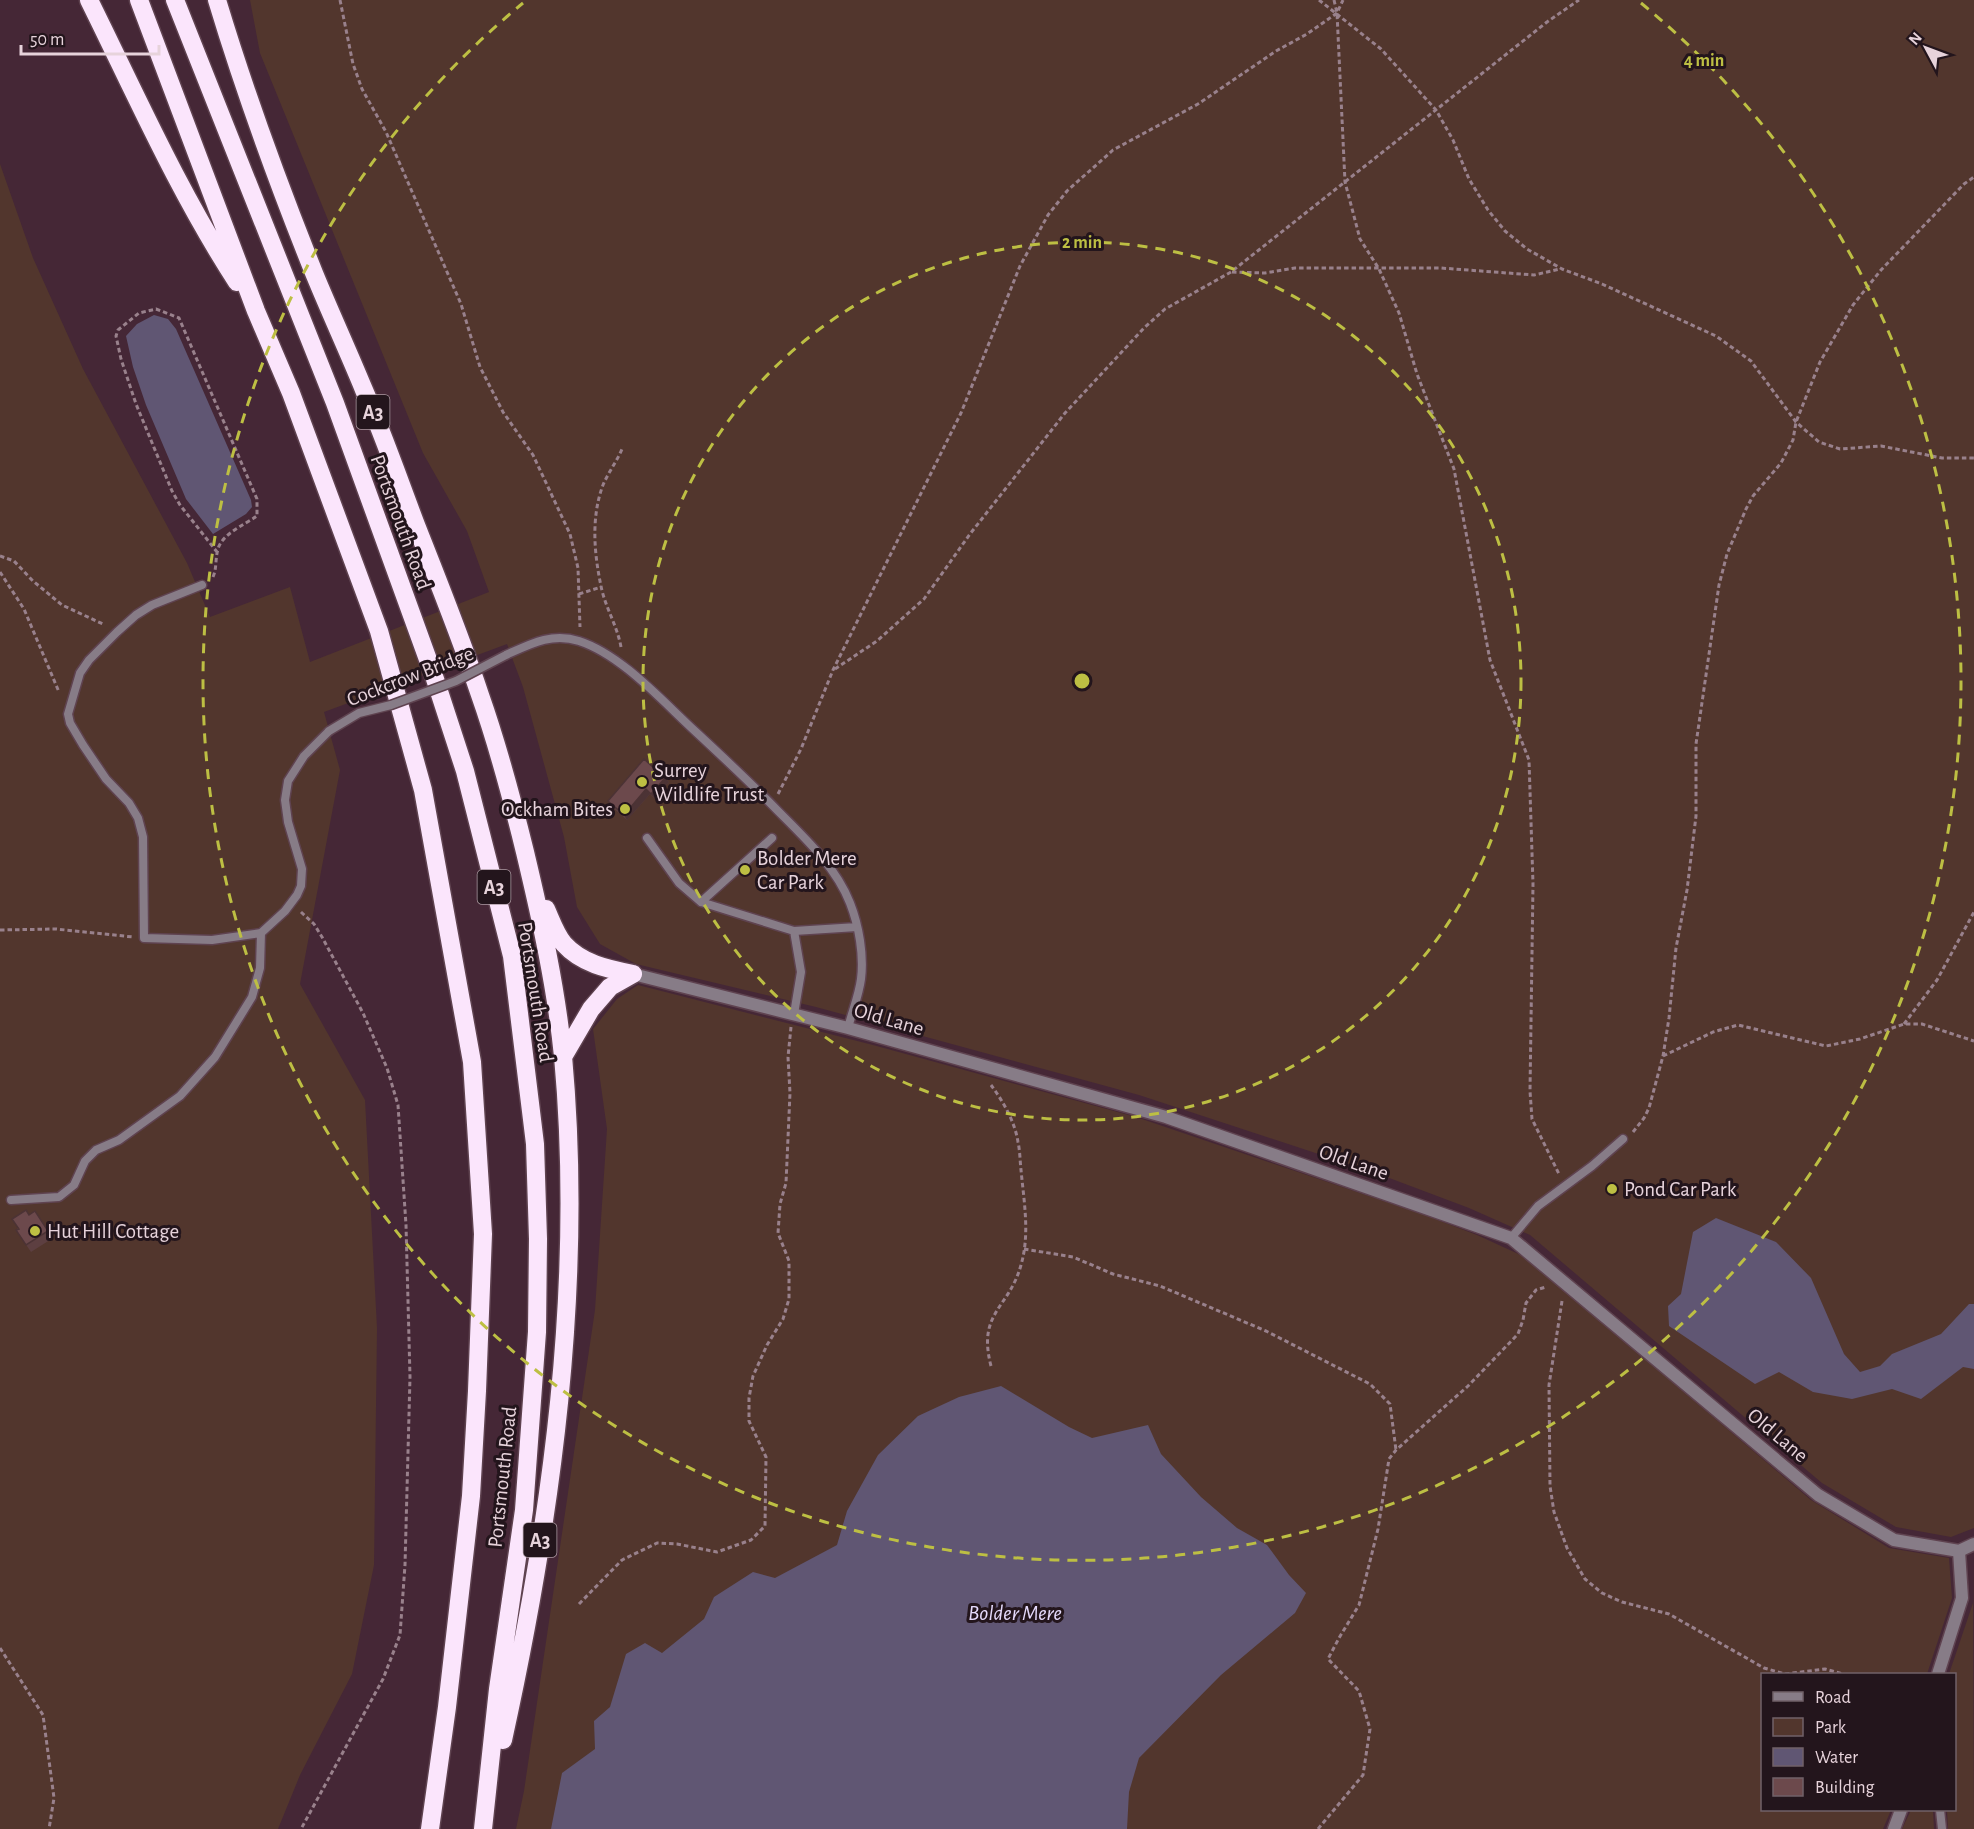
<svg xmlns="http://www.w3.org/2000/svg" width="1974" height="1829" font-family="'Alegreya Sans',sans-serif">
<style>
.green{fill:#52362d}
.water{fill:#605673}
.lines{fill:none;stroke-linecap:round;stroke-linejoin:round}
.lane-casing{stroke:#5f4350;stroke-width:11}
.street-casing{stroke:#5f4350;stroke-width:15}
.highway-casing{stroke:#5f4350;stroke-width:21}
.path{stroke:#99818c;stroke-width:3;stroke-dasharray:4.5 3;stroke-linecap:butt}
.lane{stroke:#877c87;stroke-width:8}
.street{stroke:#877c87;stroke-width:12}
.highway{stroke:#fbe5fc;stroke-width:18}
.lane-bridge-casing{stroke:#5f4350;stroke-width:11;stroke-linecap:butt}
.lane-bridge{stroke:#877c87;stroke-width:8}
.wall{fill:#5d3f41}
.shaded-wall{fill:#4c3335}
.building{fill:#6c494c;stroke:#4c3335;stroke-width:1.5}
.ring{fill:none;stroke:#bdbf43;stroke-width:3;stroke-dasharray:10 8}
.poi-dot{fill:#bdbf43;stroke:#23151c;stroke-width:2}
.labels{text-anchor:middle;stroke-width:6;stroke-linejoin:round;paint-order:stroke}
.shield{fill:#23151c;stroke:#ac9aa2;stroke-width:1.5}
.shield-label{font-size:20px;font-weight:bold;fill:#e7d3db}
.street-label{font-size:21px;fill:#e7d3db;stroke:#23151c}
.poi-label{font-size:21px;fill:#e7d3db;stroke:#23151c;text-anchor:start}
.water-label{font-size:22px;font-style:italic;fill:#e5dafb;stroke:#23151c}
.centre{fill:#bdbf43;stroke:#23151c;stroke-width:3}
.ring-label{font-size:18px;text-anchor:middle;font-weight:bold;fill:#bdbf43;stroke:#23151c;stroke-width:6;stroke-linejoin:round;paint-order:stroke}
</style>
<rect width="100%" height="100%" fill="#452736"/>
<path class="green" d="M250 0H1974V1528L1951 1537 1896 1527 1822 1483 1530 1235 1469 1208 1376 1173 1139 1095 816 1007 636 964 600 944 577 907 564 837 523 687 507 644 324 712 340 770 300 984 365 1100 377 1328 374 1565 352 1674 300 1775 278 1829H0V164L33 258 83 369 187 563 210 617 290 587 310 662 489 592 467 531 423 453 260 53Z
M638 985 873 1045 1136 1117 1422 1214 1477 1235 1525 1257 1811 1500 1889 1548 1949 1558 1952 1598 1927 1674H1762V1810H1891L1883 1829H516L524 1791 595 1310 607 1129 593 1029 617 999Z
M1973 1557 1974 1829H1948L1947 1810H1954V1674H1949L1973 1603Z
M1911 1810H1933L1934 1829H1902Z"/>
<path class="water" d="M154 315 168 319 176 329 251 500 252 507 246 514 213 534 186 499 146 405 133 367 126 336 137 324Z
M1716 1218 1776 1242 1811 1278 1844 1354 1860 1372 1880 1366 1892 1354 1941 1334 1969 1304H1974V1369L1963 1367 1921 1399 1892 1389 1852 1399 1813 1392 1779 1372 1755 1384 1669 1326 1668 1306 1681 1294 1693 1232Z
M1001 1386 1069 1427 1092 1438 1148 1425 1161 1454 1201 1497 1237 1528 1267 1545 1289 1575 1306 1593 1295 1613 1221 1675 1139 1758 1129 1792 1127 1829H551L562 1773 595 1749 594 1721 610 1707 626 1654 645 1643 662 1653 704 1619 714 1597 753 1572 775 1578 837 1545 847 1511 878 1455 918 1416 959 1397Z"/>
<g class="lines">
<defs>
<path id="lane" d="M202 585 152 605 136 615 117 632 89 660 80 673 68 714 70 723 83 745 106 779 129 803 138 818 143 837 144 938 212 940 261 933 285 911 297 895 301 886 302 869 288 822 285 800 288 781 304 756 329 731
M506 655C530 644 552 632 579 641 622 655 663 702 696 732 724 758 752 784 778 811 805 838 836 867 850 903 859 926 864 955 861 979 859 995 852 1012 848 1028
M647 838 679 883 701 902 794 931 857 927
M701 902 772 838
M794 1014 801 972 794 931
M11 1200 59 1197 74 1185 85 1161 96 1150 119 1140 180 1096 215 1057 252 997 260 968 261 933
M1511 1238 1538 1206 1592 1166 1623 1139
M1940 1810 1942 1829"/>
<path id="street" d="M633 974 848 1028 1166 1117 1511 1238 1818 1495 1894 1540 1959 1551 1974 1544
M1938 1674 1962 1598 1959 1551
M1894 1829 1901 1810"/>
<path id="highway" d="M89 0C136 95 179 193 237 282
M139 0 256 311 291 393 379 631 423 790 472 1062 483 1234 477 1391 471 1496 447 1707 430 1829
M175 0 335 403 435 679 465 771 512 956 535 1144 538 1239 537 1332 524 1510 498 1689 483 1829
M217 0C245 93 278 183 314 273 330 312 348 351 364 390 383 434 399 480 416 525 438 581 461 638 480 695 498 746 512 799 525 852 541 919 556 987 563 1056 584 1285 552 1517 503 1740
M546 909C551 920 556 935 564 944 582 964 608 969 633 974
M563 1057 591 1009 610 987 633 974"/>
</defs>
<use href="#lane" class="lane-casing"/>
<use href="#street" class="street-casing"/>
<use href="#highway" class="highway-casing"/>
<path class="path" d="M340 0 353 64 362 89 386 132 461 304 480 367 503 412 533 455 570 534 578 568 580 627
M1319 0 1381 49 1436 110 1453 140 1469 179 1488 210 1505 231 1527 249 1562 269 1602 284 1716 336 1751 361 1796 422 1819 442 1840 449 1881 446 1942 458H1974
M1334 0 1337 13 1345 182 1360 239 1379 269 1399 313 1417 374 1454 469 1490 660 1529 760 1533 884 1530 1091 1532 1119 1559 1174
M1232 272 1265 273 1295 268H1441L1534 275 1560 269
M0 556 14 561 33 581 62 605 105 625
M0 572 24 609 59 692
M213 577C217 568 215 559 218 549 222 534 244 525 257 516V499L179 318 156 309 139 313 118 330 116 336 121 359 136 404 172 491 180 505 217 552
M579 594 601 587
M621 647C617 625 605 607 601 586 594 553 591 517 603 485 608 473 617 461 622 449
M835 669 877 641 924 599 970 534 1065 413 1144 328 1165 309 1231 272 1547 22 1579 0
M778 794 801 749 833 670 961 413 1020 266 1048 215 1067 191 1113 150 1198 104 1276 51 1307 34 1337 13 1343 0
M301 912 314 924 322 937 363 1013 387 1068 398 1105 406 1225 410 1377 405 1565 400 1635 383 1679 301 1829
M0 930 56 929 133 937
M1904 1024 1937 980 1974 912
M1663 1056 1713 1032 1738 1025 1826 1046 1860 1039 1904 1024H1922L1974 1041
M1633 1132 1644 1118 1649 1108 1663 1056 1669 1018 1676 948 1687 890 1696 816V744L1719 585 1727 554 1746 509 1753 496 1781 463 1793 440 1796 422 1820 362 1853 305 1881 270 1964 184 1974 177
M1024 1249 1073 1257 1113 1274 1160 1286 1266 1331 1370 1384 1390 1404 1396 1450
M1562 1301 1549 1385 1550 1486 1554 1512 1567 1548 1585 1579 1602 1593 1622 1602 1669 1614 1764 1668 1785 1674 1825 1669 1843 1674
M991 1366C977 1312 1009 1309 1021 1265 1030 1234 1024 1202 1021 1170 1020 1161 1020 1151 1018 1142 1015 1122 1003 1101 991 1085
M579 1604 622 1560 657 1543 677 1544 717 1552 751 1540 765 1526 766 1457 749 1421V1398L753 1376 767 1345 783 1319 789 1299V1261L778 1233 780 1204 786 1183 790 1093 788 1057 791 1027
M0 1648 43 1715 54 1798 49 1829
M1318 1829 1363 1775 1370 1729 1359 1691 1328 1659 1339 1638 1359 1605 1378 1529 1389 1459 1396 1450 1468 1386 1518 1334 1523 1320 1526 1303 1536 1290 1546 1287"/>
<use href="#lane" class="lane"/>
<use href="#street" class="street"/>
<use href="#highway" class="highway"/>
<defs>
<path id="lane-bridge" d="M329 731 359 713 391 705 456 681 506 655"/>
</defs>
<use href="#lane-bridge" class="lane-bridge-casing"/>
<use href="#lane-bridge" class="lane-bridge"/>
</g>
<path class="wall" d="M665 778 669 782 654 798 650 794 627 820 611 806 608 801Z
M35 1211 53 1238 31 1252 16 1230 29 1215Z"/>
<path class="shaded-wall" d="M665 778 669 782 654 798 651 794Z
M646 789 650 794 627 820 624 815Z"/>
<path class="building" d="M644 759 665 778 651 794 646 789 624 815 608 801Z
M26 1210 29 1215 35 1211 48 1231 26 1245 16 1230 19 1229 12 1219Z"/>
<g class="ring">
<circle cx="1082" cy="681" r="439"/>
<path d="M1641 3A879 879 0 1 1 523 3"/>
</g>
<g class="poi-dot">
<circle cx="642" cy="782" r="6"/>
<circle cx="625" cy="809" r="6"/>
<circle cx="745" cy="870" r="6"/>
<circle cx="1612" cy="1189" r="6"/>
<circle cx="35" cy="1231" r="6"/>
</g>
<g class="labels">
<g class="shield">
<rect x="356.5" y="395" width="33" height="34" rx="4.5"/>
<rect x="477.5" y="870" width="33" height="34" rx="4.5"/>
<rect x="523.5" y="1523" width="33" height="34" rx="4.5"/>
</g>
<g class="shield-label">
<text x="373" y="419">A3</text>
<text x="494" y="894">A3</text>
<text x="540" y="1547">A3</text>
</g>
<g class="street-label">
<text transform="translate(401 522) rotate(70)" y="7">Portsmouth Road</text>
<text transform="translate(410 676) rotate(-21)" y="7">Cockcrow Bridge</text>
<text transform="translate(536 992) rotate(81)" y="7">Portsmouth Road</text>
<text transform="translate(889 1019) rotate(16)" y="7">Old Lane</text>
<text transform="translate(1354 1162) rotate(19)" y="7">Old Lane</text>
<text transform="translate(1778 1435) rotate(40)" y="7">Old Lane</text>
<text transform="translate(502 1477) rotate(-84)" y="7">Portsmouth Road</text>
</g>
<g class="poi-label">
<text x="654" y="777">Surrey<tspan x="654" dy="24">Wildlife Trust</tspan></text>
<text x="613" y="816" text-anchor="end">Ockham Bites</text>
<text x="757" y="865">Bolder Mere<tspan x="757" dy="24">Car Park</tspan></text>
<text x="1624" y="1196">Pond Car Park</text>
<text x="47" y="1238">Hut Hill Cottage</text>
</g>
<g class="water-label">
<text x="1015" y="1620">Bolder Mere</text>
</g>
</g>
<circle cx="1082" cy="681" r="9" class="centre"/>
<g class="ring-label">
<text x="1704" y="66">4 min</text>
<text x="1082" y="248">2 min</text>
</g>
<rect x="1761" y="1673" width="195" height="138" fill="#23151c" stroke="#716168" stroke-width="1.5"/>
<rect x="1773" y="1692" width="30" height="9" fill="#877c87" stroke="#716168" stroke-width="1.5"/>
<text x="1815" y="1703" font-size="18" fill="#e7d3db">Road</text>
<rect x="1773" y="1718" width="30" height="18" fill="#52362d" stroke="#716168" stroke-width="1.5"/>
<text x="1815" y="1733" font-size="18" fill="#e7d3db">Park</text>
<rect x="1773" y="1748" width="30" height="18" fill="#605673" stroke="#716168" stroke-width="1.5"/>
<text x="1815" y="1763" font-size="18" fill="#e7d3db">Water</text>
<rect x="1773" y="1778" width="30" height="18" fill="#6c494c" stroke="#716168" stroke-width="1.5"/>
<text x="1815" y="1793" font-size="18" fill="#e7d3db">Building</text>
<g transform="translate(1926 48) rotate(311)" stroke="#23151c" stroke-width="4.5" paint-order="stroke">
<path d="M0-4.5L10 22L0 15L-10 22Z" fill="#e7d3db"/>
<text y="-9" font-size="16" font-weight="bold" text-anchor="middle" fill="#e7d3db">N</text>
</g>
<path d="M21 45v9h138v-9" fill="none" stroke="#e7d3db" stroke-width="3"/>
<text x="30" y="45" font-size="18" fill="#e7d3db" stroke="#23151c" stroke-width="4.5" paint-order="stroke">50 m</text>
</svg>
